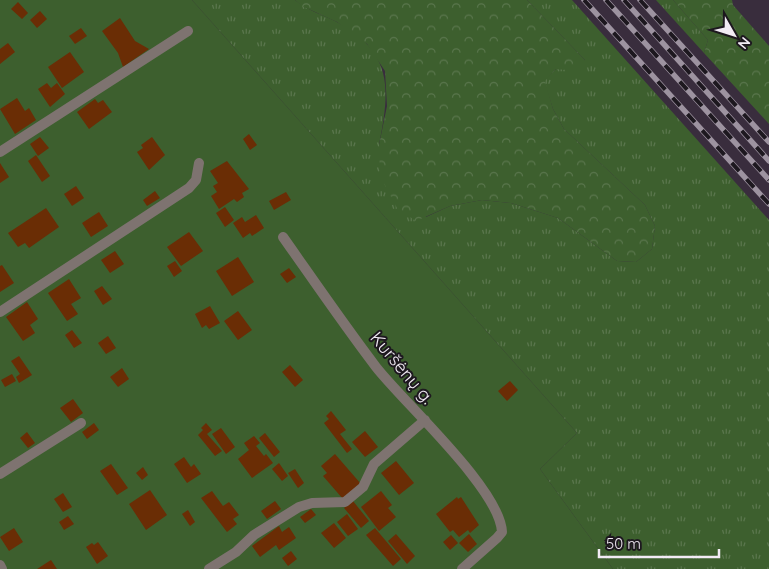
<svg xmlns="http://www.w3.org/2000/svg" width="769" height="569" font-family="Quicksand,sans-serif">
<style>
.grass{fill:url(#grass-tufts)}
.forest{fill:url(#forest-crowns)}
.garden{fill:#3d5f2e}
.building{fill:#6a2d05}
.lines{fill:none;stroke-linecap:round;stroke-linejoin:round}
.street{stroke:#7e7370;stroke-width:10}
.rail-casing{stroke:#9d93a0;stroke-width:5.5}
.rail{stroke:#1d181f;stroke-width:4;stroke-dasharray:11;stroke-linecap:butt}
.labels{text-anchor:middle;stroke-width:4;stroke-linejoin:round;paint-order:stroke}
.street-label{font-size:18px;fill:#f2ebf5;stroke:#1d181f}
</style>
<defs>
<pattern id="grass-tufts" width="24" height="20" patternUnits="userSpaceOnUse" patternTransform="scale(1.25)"><rect width="24" height="20" fill="#3d5f2e"/><path d="M3 7l-1-3M5 7V3M7 7l1-3M15 17l-1-3M17 17v-4M19 17l1-3" fill="none" stroke="#5a764d"/></pattern>
<pattern id="forest-crowns" width="20" height="18" patternUnits="userSpaceOnUse" patternTransform="scale(1.25)"><rect width="20" height="18" fill="#3d5f2e"/><path d="M2 6a3 3 0 1 1 6 0M12 15a3 3 0 1 1 6 0" fill="none" stroke="#5a764d"/></pattern>
</defs>
<rect width="100%" height="100%" fill="#392d3d"/>
<path class="grass" d="M192 0H295C307 10 321 14 335 21 394 52 390 89 379 145L426 217 450 206 482 200 511 203 558 218 617 261 636 262 652 249 655 226 645 205 564 129 553 109 544 81 556 69 585 60 527 0H572L769 220V569H613L540 469 577 433Z
M656 0H673L708 40 704 53Z"/>
<path class="forest" d="M295 0H527L585 60 577 71 556 69 545 81 553 109 564 129 645 205 655 226 652 249 636 262 617 261 558 218 511 203 482 200 450 206 416 221 397 208 380 176 379 145 387 106 385 71 367 44 337 22 302 6Z
M673 0H732L733 5 769 46V124L704 53 708 40Z"/>
<path class="garden" d="M0 0H192L577 433 540 469 613 569H0Z"/>
<path class="building" d="M18 2 28 13 22 19 11 9Z
M40 11 47 19 37 28 30 20Z
M120 18 135 41 149 49 123 67 118 53 102 31Z
M81 28 87 36 75 44 69 36Z
M8 43 15 52 0 64V49Z
M70 52 84 72 62 88 48 67Z
M47 83 51 88 57 83 65 94 50 107 38 89Z
M17 98 25 111 29 108 36 120 15 134 0 109Z
M95 99 98 103 103 100 112 112 89 129 77 112Z
M249 134 257 145 250 150 243 139Z
M40 137 49 148 38 156 30 144Z
M152 137 165 155 149 170 137 152 143 148 141 145Z
M36 155 50 176 42 182 28 161Z
M227 161 249 189 242 193 244 197 237 202 234 199 219 209 211 196 217 192 213 186 218 183 210 171Z
M0 163 9 177 0 183Z
M76 186 84 198 72 206 64 194Z
M155 191 160 198 147 206 143 200Z
M286 192 291 200 274 210 269 201Z
M225 207 234 220 225 227 216 213Z
M46 208 59 227 29 248 25 243 18 247 8 233Z
M99 212 108 226 91 237 82 223Z
M256 215 264 228 252 236 250 233 243 238 233 223 242 217 245 222Z
M189 232 203 251 181 266 167 247Z
M115 251 124 264 110 273 101 260Z
M238 257 254 282 232 296 216 271Z
M175 261 182 271 174 277 167 266Z
M2 265 14 283 0 292V266Z
M289 268 296 277 287 283 280 274Z
M69 279 81 298 71 304 78 314 67 321 48 293Z
M102 286 112 299 103 305 94 291Z
M27 302 38 319 30 325 35 333 23 341 6 317Z
M210 306 220 323 209 329 206 325 202 328 195 314Z
M238 311 252 330 238 340 224 321Z
M72 330 82 343 74 348 65 335Z
M108 336 116 348 106 354 98 343Z
M19 356 32 375 19 383 16 377 20 374 11 361Z
M290 365 303 380 295 387 282 372Z
M122 368 129 379 118 387 110 377Z
M12 374 16 381 5 387 1 380Z
M510 381 518 390 507 401 498 391Z
M73 399 83 413 71 422 60 408Z
M331 411 346 430 340 434 352 449 347 453 324 423 329 419 326 416Z
M94 423 99 430 87 439 82 432Z
M206 423 212 430 207 434 222 451 215 456 198 435 203 430 201 428Z
M221 428 235 447 226 454 212 434Z
M365 431 378 447 365 457 352 442Z
M27 432 35 443 28 448 20 438Z
M265 433 280 452 274 457 259 438Z
M254 436 260 443 256 446 264 456 266 454 273 463 252 478 238 459 249 450 244 443Z
M335 454 361 484 343 499 323 476 327 473 321 466Z
M184 457 191 467 194 464 201 474 187 483 174 464Z
M396 461 414 483 399 495 381 473Z
M279 463 288 476 282 481 272 469Z
M111 464 128 488 117 495 100 471Z
M143 467 148 475 142 480 136 473Z
M295 469 304 483 298 488 288 473Z
M150 490 167 515 146 530 129 504Z
M212 491 223 506 229 502 239 515 233 519 237 524 227 532 201 498Z
M381 491 392 505 388 508 396 517 379 531 361 507Z
M63 493 72 507 63 512 54 499Z
M457 497 458 499 461 497 479 525 470 533 468 530 459 537 453 530 450 532 436 514Z
M275 501 281 509 267 519 261 511Z
M353 501 369 521 361 528 344 508Z
M311 509 316 515 305 523 300 517Z
M188 510 195 522 190 526 182 514Z
M347 514 358 529 348 536 337 522Z
M68 516 74 524 64 530 59 522Z
M334 523 346 538 334 548 321 533Z
M279 526 282 532 289 527 296 538 279 550 276 545 260 557 252 546Z
M14 528 23 542 9 551 0 537Z
M375 528 401 559 393 566 366 535Z
M396 534 415 556 407 564 388 541Z
M469 534 477 544 468 552 459 543Z
M451 535 458 543 450 550 443 542Z
M98 542 108 556 97 564 86 547 92 543 94 545Z
M291 551 297 559 288 566 282 558Z
M51 560 57 569H37Z"/>
<g class="lines">
<path class="street" d="M0 152 188 31
M283 237C314 281 344 325 376 367 404 403 500 489 502 532L497 538 462 569
M0 312 189 188 196 180 199 163
M0 474 81 423
M0 565 2 569
M209 569 236 552 254 535 299 507 312 503 345 502 363 487 374 464 425 420"/>
<defs>
<path id="rail" d="M584 0 769 204
M606 0 769 180
M624 0 769 161
M640 0 769 142"/>
</defs>
<use href="#rail" class="rail-casing"/>
<use href="#rail" class="rail"/>
</g>
<g class="labels">
<g class="street-label">
<text transform="translate(402 368) rotate(50)" y="6">Kuršėnų g.</text>
</g>
</g>
<g transform="translate(734 35) rotate(129)" stroke="#1d181f" stroke-width="4" paint-order="stroke">
<path d="M0-4L9 19L0 12L-9 19Z" fill="#f2ebf5"/>
<text y="-8" font-size="14" font-weight="bold" text-anchor="middle" fill="#f2ebf5">N</text>
</g>
<path d="M599 549v8h120v-8" fill="none" stroke="#f2ebf5" stroke-width="2.5"/>
<text x="606" y="549" font-size="15" fill="#f2ebf5" stroke="#1d181f" stroke-width="4" paint-order="stroke">50 m</text>
</svg>
